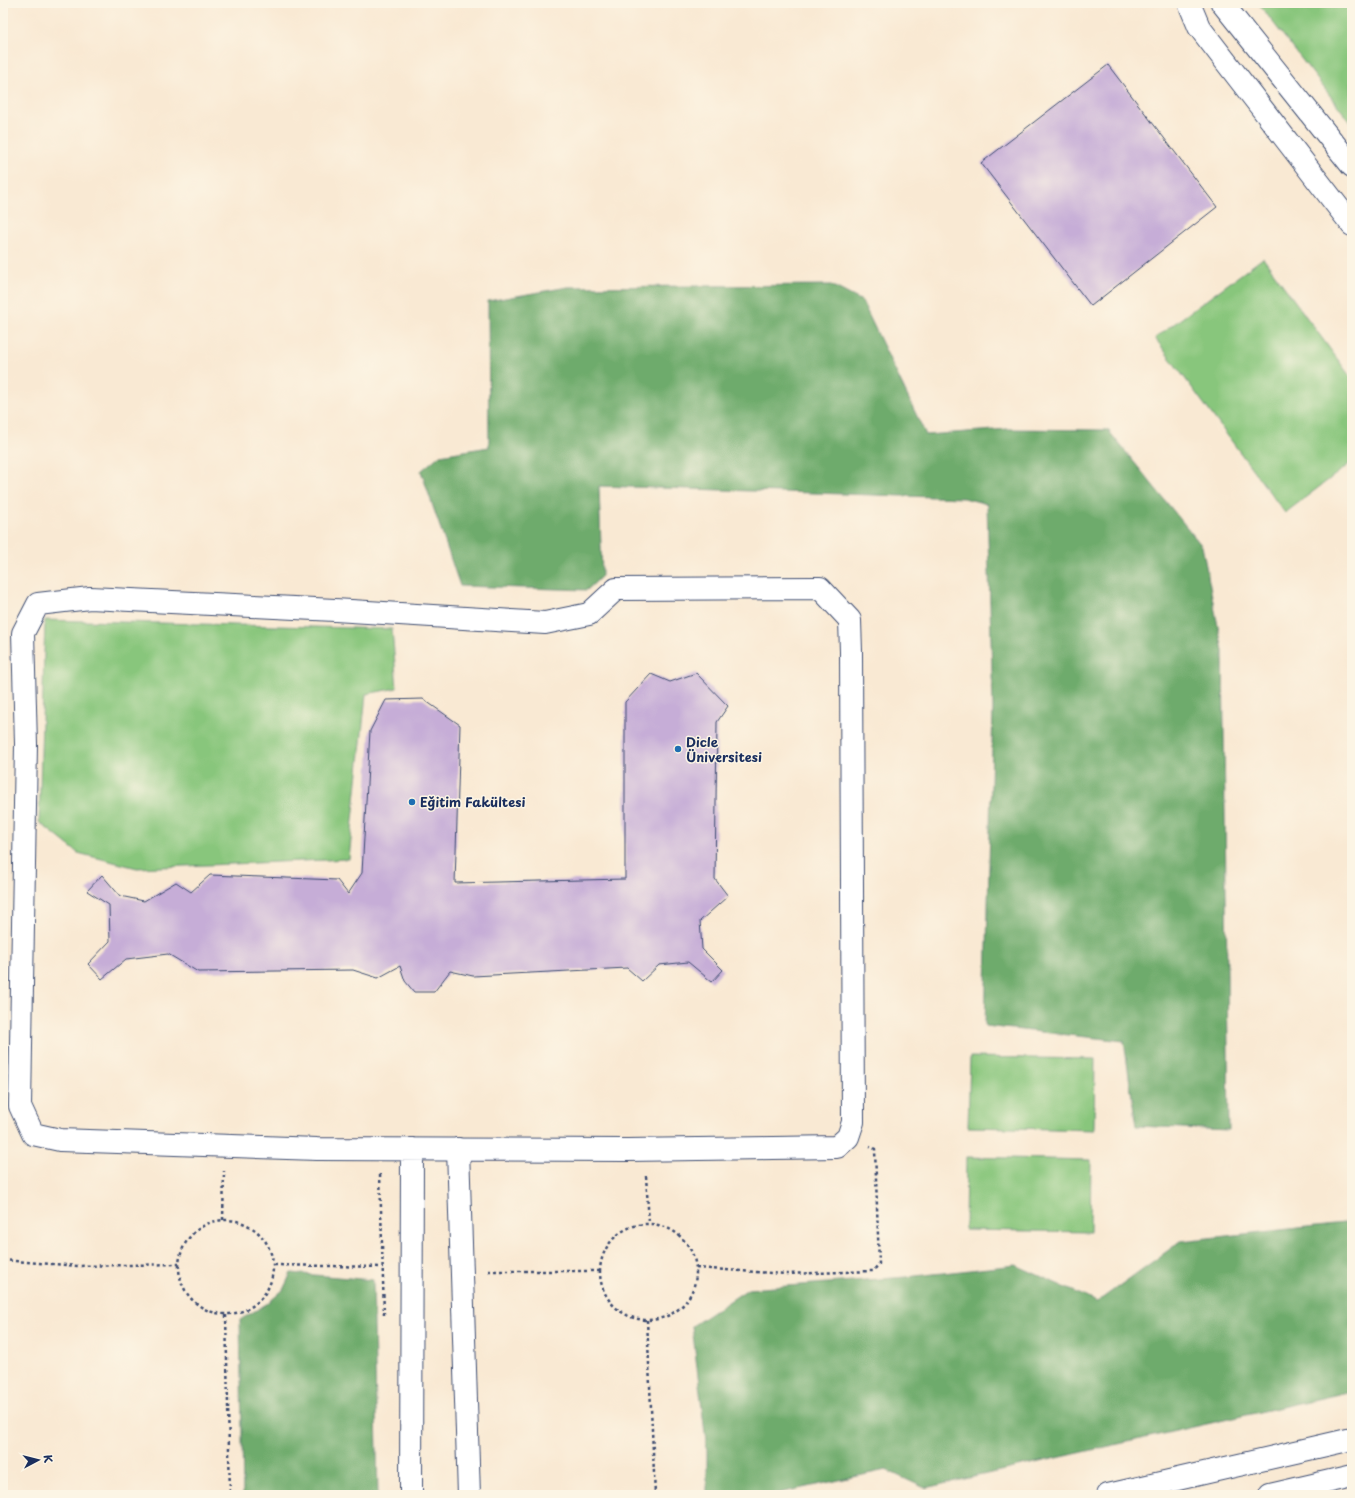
<svg xmlns="http://www.w3.org/2000/svg" width="1355" height="1498" font-family="'Playpen Sans',sans-serif">
<style>
.green{fill:#88c67c;stroke:#527a6d}
.forest{fill:#6eab6c;stroke:#446d65}
.building{fill:#c6add7}
.lines{fill:none;stroke-linecap:round;stroke-linejoin:round}
.minor-casing{stroke:#3c4b70;stroke-width:24}
.path{stroke:#3c4b70;stroke-width:2.5;stroke-dasharray:3 3;stroke-linecap:butt}
.minor{stroke:#fff;stroke-width:22}
.poi-dot{fill:#1f6fb2;stroke:#fcf5e5;stroke-width:1.5}
.labels{text-anchor:middle;stroke-width:3;stroke-linejoin:round;paint-order:stroke}
.poi-label{font-size:13px;font-weight:bold;fill:#1b2f5e;stroke:#fcf5e5;text-anchor:start}
</style>
<rect width="100%" height="100%" fill="#fcf5e5"/>
<filter id="ink" filterUnits="userSpaceOnUse"><feTurbulence type="fractalNoise" baseFrequency=".025" numOctaves="2"/><feDisplacementMap in="SourceGraphic" scale="8" xChannelSelector="R" yChannelSelector="G"/><feConvolveMatrix kernelMatrix="1 2 1 2 8 2 1 2 1" color-interpolation-filters="sRGB"/></filter>
<filter id="wash" filterUnits="userSpaceOnUse"><feTurbulence type="fractalNoise" baseFrequency=".012" numOctaves="4" result="noise"/><feDisplacementMap in="SourceGraphic" scale="16" xChannelSelector="R" yChannelSelector="G"/><feGaussianBlur stdDeviation="0.9" result="paint"/><feColorMatrix in="noise" values="0 0 0 0 0 0 0 0 0 0 0 0 0 0 0 0 0 1.4 0 .05"/><feComposite in="paint" operator="in"/></filter>
<g filter="url(#wash)">
<rect width="100%" height="100%" fill="#f9e9d3"/>
<path class="green" d="M1258 3H1352V124Z
M1263 258 1352 379V462L1285 513 1155 338Z
M45 620 392 629 397 688 366 694 349 859 137 868 78 853 39 822Z
M970 1057 1095 1059 1094 1130 968 1127Z
M966 1157 1091 1160 1090 1232 965 1230Z"/>
<path class="forest" d="M831 285 862 301 926 435 1008 429 1108 430 1202 546 1223 651 1229 1130 1136 1126 1124 1041 985 1026 993 707 987 504 964 498 599 486 602 576 587 590 460 586 421 471 440 455 489 447 488 301 568 287Z
M1352 1222V1391L925 1488 886 1470 770 1495H707V1450L692 1326 748 1289 906 1277 1016 1265 1097 1302 1181 1241Z
M291 1273 373 1280 378 1495H243L240 1320 268 1303 283 1290Z"/>
<g id="blocks">
<path class="building" d="M1108 65 1217 207 1091 306 981 163Z
M696 673 728 706 717 722 715 879 728 896 700 921 702 949 723 970 712 982 688 962 659 965 642 981 627 968 473 976 450 971 434 992H414L405 981 400 966 378 978 353 970 198 972 168 954 126 959 102 979 88 964 110 941 109 905 87 891 102 875 120 896 144 901 176 882 191 892 210 875 337 880 348 894 362 873 370 731 386 700 423 699 460 725 455 883 625 879V702L651 674 670 682Z"/>
</g>
</g>
<g filter="url(#ink)">
<use href="#blocks" fill-opacity="0" stroke="#3c4b70" stroke-width="1"/>
<g class="lines">
<defs>
<path id="minor" d="M1189 3 1199 27 1352 225
M1222 3 1352 166
M820 588 850 620 851 652 853 1122 848 1137 837 1147 627 1150 317 1149 60 1140 33 1134 20 1106 26 744 23 633 38 604 90 598 335 610 545 623 589 614 616 589Z
M458 1149 469 1495
M411 1495 412 1149
M1108 1495 1352 1439
M1270 1495 1352 1476"/>
</defs>
<use href="#minor" class="minor-casing"/>
<path class="path" d="M380 1174 384 1315
M646 1176 649 1223
M179 1267a47 47 0 1 1 94 0a47 47 0 1 1-94 0Z
M223 1220 224 1171
M600 1272a48 48 0 1 1 96 0a48 48 0 1 1-96 0Z
M3 1260 77 1266 179 1264
M274 1265 383 1267
M696 1268 786 1274 873 1271 879 1264 875 1149 870 1147
M488 1271H600
M226 1315 230 1495
M647 1320 655 1495"/>
<use href="#minor" class="minor"/>
</g>
</g>
<g class="poi-dot">
<circle cx="678" cy="749" r="4"/>
<circle cx="412" cy="802" r="4"/>
</g>
<g class="labels">
<g class="poi-label">
<text x="686" y="747">Dicle<tspan x="686" dy="15">Üniversitesi</tspan></text>
<text x="420" y="807">Eğitim Fakültesi</text>
</g>
</g>
<rect width="1355" height="1498" fill="none" stroke="#fcf5e5" stroke-width="16"/>
<g transform="translate(38 1460) rotate(83)" stroke="#fcf5e5" stroke-width="3" paint-order="stroke">
<path d="M0-3L7 15L0 10L-7 15Z" fill="#1b2f5e"/>
<text y="-6" font-size="11" font-weight="bold" text-anchor="middle" fill="#1b2f5e">K</text>
</g>
</svg>
